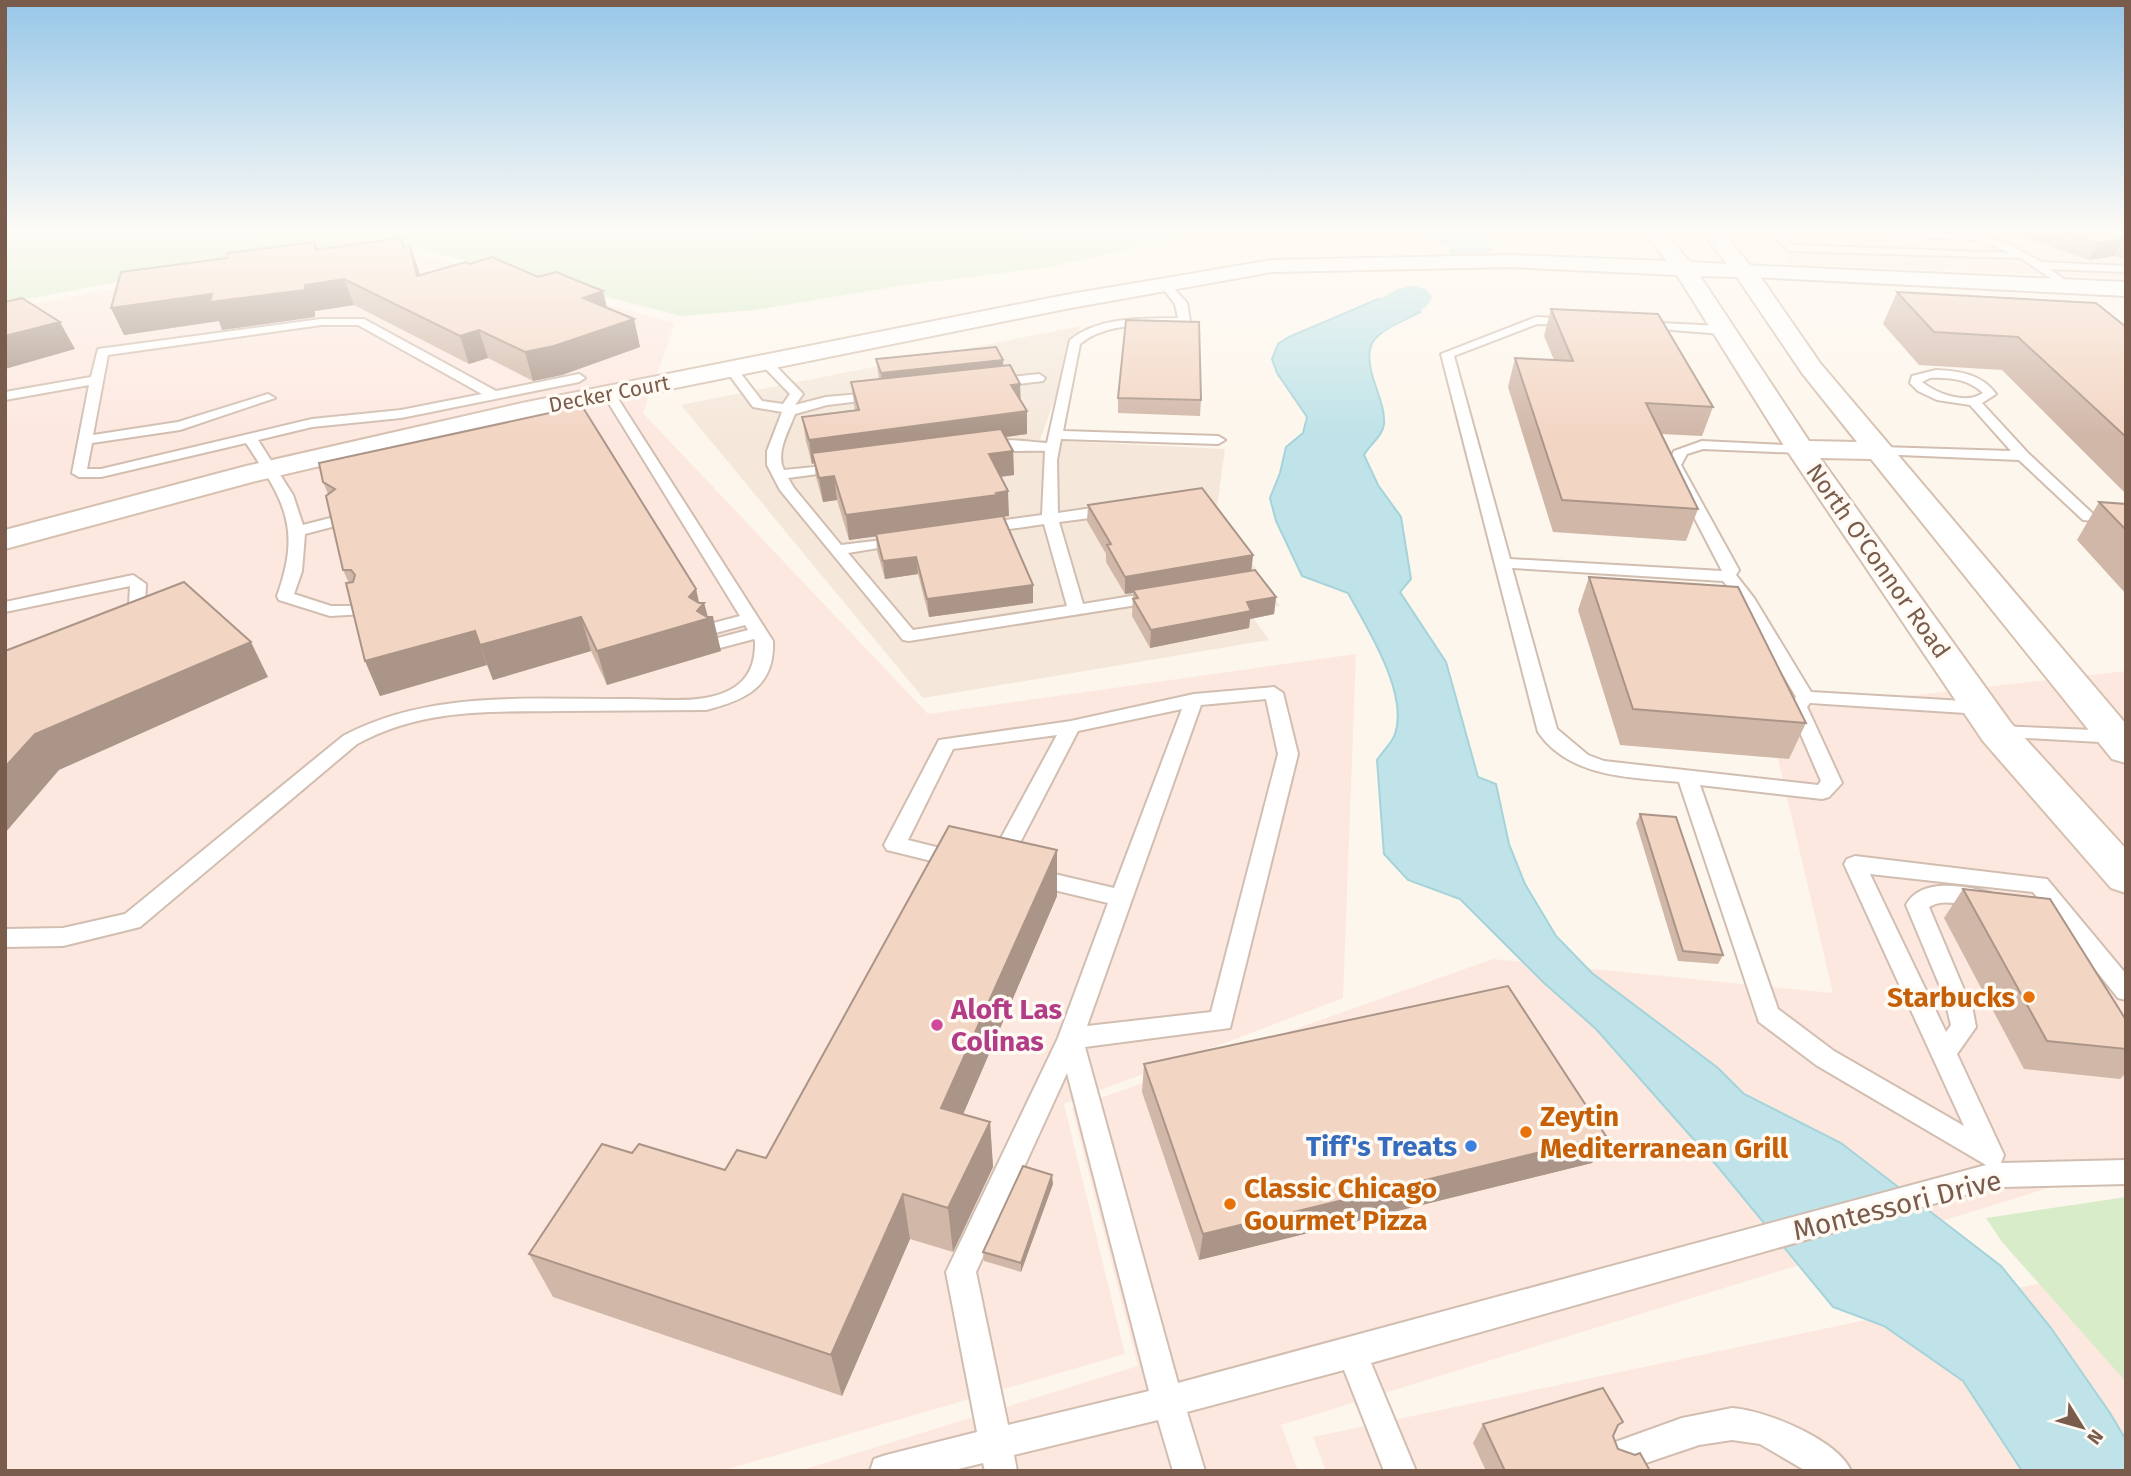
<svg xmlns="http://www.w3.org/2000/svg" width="2131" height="1476" font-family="'Fira Sans',sans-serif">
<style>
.residential{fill:#f5e8da}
.commercial{fill:#fde8e0}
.green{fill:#d8ecc9}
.water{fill:#bfe3e8;stroke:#a5d3da;stroke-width:2}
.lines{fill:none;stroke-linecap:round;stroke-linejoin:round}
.river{fill:#bfe3e8;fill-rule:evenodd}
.lane-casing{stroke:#d1beb0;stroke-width:4}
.street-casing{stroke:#d1beb0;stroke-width:4}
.secondary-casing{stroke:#d6c0b0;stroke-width:4}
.lane{fill:#fff;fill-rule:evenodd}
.street{fill:#fff;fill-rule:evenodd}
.secondary{fill:#fff;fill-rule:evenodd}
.wall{fill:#d1b7a8}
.shaded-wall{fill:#aa9588}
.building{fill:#f3d5c3;stroke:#aa9588;stroke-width:2}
.food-dot{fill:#e8710a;stroke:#fffaf3;stroke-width:2.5}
.hotel-dot{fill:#d1479c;stroke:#fffaf3;stroke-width:2.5}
.shop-dot{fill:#3f7fe0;stroke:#fffaf3;stroke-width:2.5}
.labels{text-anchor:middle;stroke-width:7;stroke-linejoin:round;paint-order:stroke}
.far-street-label{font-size:21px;fill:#7a5c4d;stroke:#fffaf3}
.street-label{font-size:24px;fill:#7a5c4d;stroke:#fffaf3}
.near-food-label{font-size:28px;font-weight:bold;fill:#c56008;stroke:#fffaf3;text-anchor:start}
.near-hotel-label{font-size:28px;font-weight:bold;fill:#b23c85;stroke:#fffaf3;text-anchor:start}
.near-shop-label{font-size:28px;font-weight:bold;fill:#366cbe;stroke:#fffaf3;text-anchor:end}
.near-street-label{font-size:28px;fill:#7a5c4d;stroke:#fffaf3}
</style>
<rect width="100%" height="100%" fill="#fdf6ec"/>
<path class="residential" d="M1081 326 1040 440 1225 449 1217 507 1280 606 1249 612 1269 640 923 698 681 405Z"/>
<path class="commercial" d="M1756 229H2126V278L1790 264Z
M420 255 675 323 643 413 928 714 1356 654 1343 998 1064 1104 1125 1354 721 1471H5V309L101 291 331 256Z
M2126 671V1164L1281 1425 1298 1471H799L1138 1366 1072 1108 1493 959 1833 993 1767 712Z
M2126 1265V1471H1326L1313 1437Z"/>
<path class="green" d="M5 229H1217L1050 267 905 285 754 310 681 316 421 249 333 250 102 285 5 303Z
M2126 1197V1382L2002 1242 1986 1218Z"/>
<path class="water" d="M1425 229H1467L1477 244 1474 248C1452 247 1440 245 1425 229Z
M1378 299 1419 307 1420 312C1379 333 1357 336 1376 387 1380 399 1385 412 1384 424 1383 436 1370 444 1364 455L1378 485 1401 517 1411 579 1400 592 1446 662 1478 777 1496 784 1509 844 1525 884 1556 936 1592 973 1718 1068 1744 1094 1841 1143 2001 1266 2051 1328 2110 1413 2126 1440V1471H2022L1963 1381 1884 1326 1833 1307 1718 1167 1596 1029 1543 982 1460 899 1408 880 1384 854 1377 760C1382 752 1392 743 1395 734 1409 693 1367 628 1348 593L1302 576 1276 521 1270 498 1280 473 1286 447 1303 433 1307 417 1277 373 1272 359 1278 344 1289 337Z"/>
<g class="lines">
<path class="river" d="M1435 229H1474L1493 248C1483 262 1469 263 1454 259L1448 251 1451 247Z
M1412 286 1426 289 1432 298 1426 307 1366 341 1354 359 1357 364 1350 374 1334 378 1318 374 1310 359 1336 323 1398 289Z"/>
<defs>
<path id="lane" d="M1764 229H1775L1793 245 2010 253 1979 240 1800 232 1795 229 1980 234 2007 243 2041 262 2126 266V272L2050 269 2070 284 2071 286 2066 289 2021 258 1790 251Z
M1162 284H1170L1187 303 1190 321 1184 324C1149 326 1108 321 1080 344L1063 431 1218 436 1225 440 1218 444 1061 439 1057 460 1058 513 1113 505 1121 510 1113 515 1059 522 1083 604 1156 592 1162 593 1164 597 1156 602 909 641 903 640 780 490 767 465V451L782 412 753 407 725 369 731 365 735 366 762 401 783 404 790 394 759 362 765 358 769 359 803 394 795 405 826 397 883 392 884 395 878 399 827 405 795 414C789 430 775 453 784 470L845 464V470L840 471 788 478 794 488 841 545 908 537 910 540 908 543 848 553 913 630 1067 606 1044 524 983 533 975 528 983 523 1042 515 1045 451C1032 450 983 453 977 448 993 435 1027 442 1047 443L1070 340C1100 316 1141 319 1178 318L1175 304 1161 286Z
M1536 317 1572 319 1578 322 1572 325 1537 324 1454 356 1510 559 1722 571 1667 465 1674 451 1702 441 1805 446V452L1800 453 1703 449 1687 454 1681 465 1739 570 1736 575 1754 598 1811 692 1981 702 1990 708 1981 714 1810 703 1807 707 1842 783 1829 797 1822 799 1700 785 1778 1009 1834 1051 1964 1126 1844 864 1847 859 1855 856 2047 879 2126 974V1000L2118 998 2033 892 1870 874 1946 1032 1951 1025 1944 996 1906 905C1921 877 1966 886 1991 893L1994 899 1991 905C1971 911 1948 895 1929 907L1973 1011 1976 1027 1957 1054 2004 1155 2001 1163 2126 1160V1184L2002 1187 1979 1191 1371 1363 1416 1471H1384L1344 1370 1187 1412 1205 1471H1173L1158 1420 1014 1455 1017 1471H985L983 1463 950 1471H870L874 1459 886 1455 977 1432 946 1272 1058 1038 1108 903 1025 883 1022 877 1025 871 1033 869 1114 888 1182 709 1078 731 1010 862 1007 867 999 870 991 867 988 862 1057 735 953 749 908 840 968 855 971 860 968 865 960 868 887 850 884 845 939 740 1071 721 1194 694 1274 687 1283 693 1298 754 1230 1028 1085 1047 1178 1383 1986 1165 1816 1065 1759 1022 1679 782C1629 777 1570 778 1538 732L1441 354ZM1512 568 1723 581 1739 600 1796 697 1789 707 1821 781 1818 785 1604 761 1588 755 1557 729ZM1266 699 1278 754 1211 1012 1087 1026 1201 705ZM1067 1073 1149 1391 1008 1425 976 1272Z
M321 319H364L496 391 579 374 585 378 579 382 401 418 312 427 258 440 293 495 303 525 338 516 346 521 343 524 305 534 302 571 294 594 331 606H365L367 610 365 614 330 616 279 600 277 596C302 527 284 501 246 443L101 477H79L72 473 89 385 5 400V392L91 377 98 349ZM321 325H358L482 394 401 410 312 419 101 469H87L92 443 180 430 275 398 268 394 178 422 93 435 108 355Z
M1640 322 1722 326 1728 330 1722 334 1636 327 1634 325Z
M1936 370C1959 371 1982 374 1996 394L1982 403 2028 453 2092 513 2126 514V524L2083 520 2019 460 1876 454V448L1881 447 2011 451 1970 405 1937 400 1918 391 1910 383 1912 376ZM1930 378C1950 377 1968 379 1983 393 1966 405 1937 394 1922 382Z
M1039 374 1045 378 1043 381 992 387 986 383 992 379Z
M609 390 615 394 773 641C775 687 745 700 706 710 658 710 609 711 561 711 488 712 423 708 357 744L140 927 63 946 5 947V929L63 928 125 914 343 736C431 689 534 700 631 699 654 699 682 702 705 698 739 692 756 675 755 641L754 639 716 649 707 644 710 640 748 630 745 625 708 635 699 630 702 626 740 616 603 394Z
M133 575 146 584 145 606 129 623 123 624 114 619 129 605 130 586 5 612V602Z
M1997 726 2118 731 2125 733 2126 740 2118 743 1990 736 1987 732 1990 728Z
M1732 1408C1765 1410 1838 1440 1851 1471H1806L1760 1444 1732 1440 1699 1445 1622 1471 1607 1467 1602 1456 1607 1445 1682 1418Z"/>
<path id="street" d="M1743 265 2126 282V296L1735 276 1732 271 1735 266Z"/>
<path id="secondary" d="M1640 229H1661L1690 262 1727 264 1700 229H1720L1764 282 1820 363 2126 724V763L2112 759 1871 459 1820 458 2011 723 2126 849V893L2111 888 1983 741 1786 449 1677 275 1511 267 1272 272 1065 309 522 419 252 482 5 549V530L246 466 522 403 1065 295 1272 260 1511 255 1667 261ZM1700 276 1737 277 1802 373 1857 442 1809 441Z"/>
</defs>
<use href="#lane" class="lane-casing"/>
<use href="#street" class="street-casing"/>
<use href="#secondary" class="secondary-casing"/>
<use href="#lane" class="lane"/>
<use href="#street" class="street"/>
<use href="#secondary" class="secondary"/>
</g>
<path class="wall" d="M1999 229H2126V260L2114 256 2089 260Z
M401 238 404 247 410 246 420 275 470 264 603 291 607 308 634 319 640 347 562 375 533 381 488 358 469 364 354 305 315 311V317L222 330 219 321 124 335 111 308 315 242 317 249Z
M1897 292 2126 327V494L2002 370 1919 365 1883 324Z
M1551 309 1713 407 1702 436 1661 434 1698 509 1686 541 1553 532 1508 387 1515 358 1554 360 1544 336Z
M876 359 1003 360V366L1021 402 1027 434 1006 437 1013 451 1014 475 1001 477 1009 516 1003 517 1033 603 929 617 918 574 885 579 877 551 876 536 849 540 837 500 823 502 816 477 814 463 812 464 806 441 802 417 855 411 851 382 879 379Z
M1118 398 1201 400 1200 416 1118 413Z
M323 482 696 589 699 603H704L708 617 721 651 607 685 591 651 493 680 487 665 380 696 365 661 349 583 343 570 328 494Z
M2099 502 2126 504V594L2077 540Z
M1088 505 1253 555 1251 571 1276 597 1274 614 1250 619 1249 628 1150 648 1132 616 1133 593 1125 594 1106 562V554L1087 521Z
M1589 577 1806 723 1789 759 1620 745 1578 610Z
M1640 814 1723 955 1718 964 1678 961 1636 823Z
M1057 850V896L963 1114 990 1122 993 1167 953 1252 910 1239 842 1396 553 1297 529 1254 632 1153 725 1170 766 1158Z
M1963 889 2126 1020V1073L2120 1079 2024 1069 1944 918Z
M1144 1064 1606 1136 1592 1163 1199 1260 1142 1092Z
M1053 1184 1021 1272 984 1261 983 1252Z
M1483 1424 1613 1436 1618 1449 1650 1471H1486L1473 1443Z"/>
<path class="shaded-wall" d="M2123 239 2114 256 2089 260 2098 243Z
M410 246 419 271 425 302 417 276Z
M344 279 354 305 315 311V317L222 330 219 321 124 335 111 308 212 294 305 285Z
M603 291 609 318 583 298Z
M634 319 640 347 562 375 533 381 525 352Z
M60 322 75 349 5 369V336Z
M479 330 488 358 469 364 460 336Z
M1003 360 1004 375 882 388 881 373Z
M1020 384 1021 406 1011 385Z
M1027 411V434L815 463 812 453 814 463 812 464 809 440Z
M1013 451 1014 475 990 478 989 454Z
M834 476 837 500 823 502 819 478Z
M1008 491 1009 516 998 517V520L849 540 846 515Z
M1253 555 1251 573 1133 590V593L1125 594V577Z
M916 557 918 574 885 579 883 561Z
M1033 585V603L929 617 927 599Z
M696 589 700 607 704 603 708 618 713 617 721 651 607 685 597 651 689 597Z
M1276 597 1274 614 1250 619 1249 628 1150 648 1151 630 1247 602Z
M581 617 591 651 493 680 480 645Z
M475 631 487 665 380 696 365 661Z
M251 642 268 677 59 770 5 833V767L35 734Z
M1057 850V896L946 1154 941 1108Z
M990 1122 993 1167 953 1252 948 1208Z
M1606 1136 1592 1163 1199 1260 1203 1234Z
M1052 1175 1053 1184 1021 1272V1263Z
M903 1194 910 1239 842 1396 831 1355Z"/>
<path class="building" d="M2055 229H2126V240L2123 239 2098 243Z
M401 238 403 247 410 246 417 276 466 262 470 264 492 257 538 277 556 272 603 291 583 298 634 319 554 346 525 352 479 330 460 336 344 279 305 285V290L210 302 212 294 111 308 121 272 227 258 228 253 315 242V250Z
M1897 292 2096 303 2126 327V437L2018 337 1934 332Z
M22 298 60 322 5 336V302Z
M1551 309 1658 314 1713 407 1646 403 1698 509 1562 500 1515 358 1573 361Z
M1126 320 1199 322 1201 400 1118 398Z
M996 347 1003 360 881 373 876 359Z
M1010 365 1020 384 1011 385 1027 411 809 440 802 417 859 410 851 382Z
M582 406 696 589 689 597 699 603H704L697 611 707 617H713L597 651 581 617 480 645 475 631 365 661 346 583 353 582 355 575 351 570H343L326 496 335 489 323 482 319 463Z
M1001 429 1013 451 989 454 1008 491 996 493 997 495 846 515 834 476 819 478 812 453Z
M1202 488 1253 555 1125 577 1107 545 1111 544 1088 505Z
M2099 502 2126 504V530Z
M1003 516 1033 585 927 599 916 557 883 561 876 534Z
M1255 570 1276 597 1247 602 1251 611 1151 630 1133 599 1138 598 1133 590Z
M1589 577 1738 587 1806 723 1633 709Z
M184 582 251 642 35 734 5 767V651Z
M1640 814 1676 817 1723 955 1683 951Z
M949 826 1057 850 941 1108 990 1122 948 1208 903 1194 831 1355 529 1254 602 1144 632 1153 639 1144 725 1170 737 1150 766 1158Z
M1963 889 2050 899 2126 1020V1049L2047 1041Z
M1508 986 1606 1136 1203 1234 1144 1064Z
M1023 1166 1052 1175 1021 1263 983 1252Z
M1603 1388 1623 1422 1618 1425 1613 1436 1618 1449 1635 1455 1640 1453 1650 1471H1505L1483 1424Z"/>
<linearGradient id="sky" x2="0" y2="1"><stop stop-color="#97c7e8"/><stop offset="0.53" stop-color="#fefbf6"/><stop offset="1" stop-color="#fefbf6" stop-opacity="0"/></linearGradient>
<rect width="2131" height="435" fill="url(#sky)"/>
<g class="food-dot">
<circle cx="2029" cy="997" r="7"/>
<circle cx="1526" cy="1132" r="7"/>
<circle cx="1230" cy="1204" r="7"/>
</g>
<circle class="hotel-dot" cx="937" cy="1025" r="7"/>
<circle class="shop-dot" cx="1471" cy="1146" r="7"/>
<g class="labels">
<g class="far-street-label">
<text transform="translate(609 394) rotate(-11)" y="7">Decker Court</text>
</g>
<g class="street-label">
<text transform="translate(1878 561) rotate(55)" y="8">North O'Connor Road</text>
</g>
<g class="near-food-label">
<text x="2015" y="1007" text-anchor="end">Starbucks</text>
<text x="1540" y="1126">Zeytin<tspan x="1540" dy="32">Mediterranean Grill</tspan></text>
<text x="1244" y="1198">Classic Chicago<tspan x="1244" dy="32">Gourmet Pizza</tspan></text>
</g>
<g class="near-hotel-label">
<text x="951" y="1019">Aloft Las<tspan x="951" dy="32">Colinas</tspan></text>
</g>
<g class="near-shop-label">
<text x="1457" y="1156">Tiff's Treats</text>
</g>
<g class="near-street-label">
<text transform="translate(1897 1205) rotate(-14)" y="10">Montessori Drive</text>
</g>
</g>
<rect width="2131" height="1476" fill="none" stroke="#7a5c4d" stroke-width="14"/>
<g transform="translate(2082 1427) rotate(127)" stroke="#fffaf3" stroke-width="5" paint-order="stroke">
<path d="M0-5L12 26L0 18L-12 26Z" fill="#7a5c4d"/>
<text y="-10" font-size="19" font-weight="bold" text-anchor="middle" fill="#7a5c4d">N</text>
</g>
</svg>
